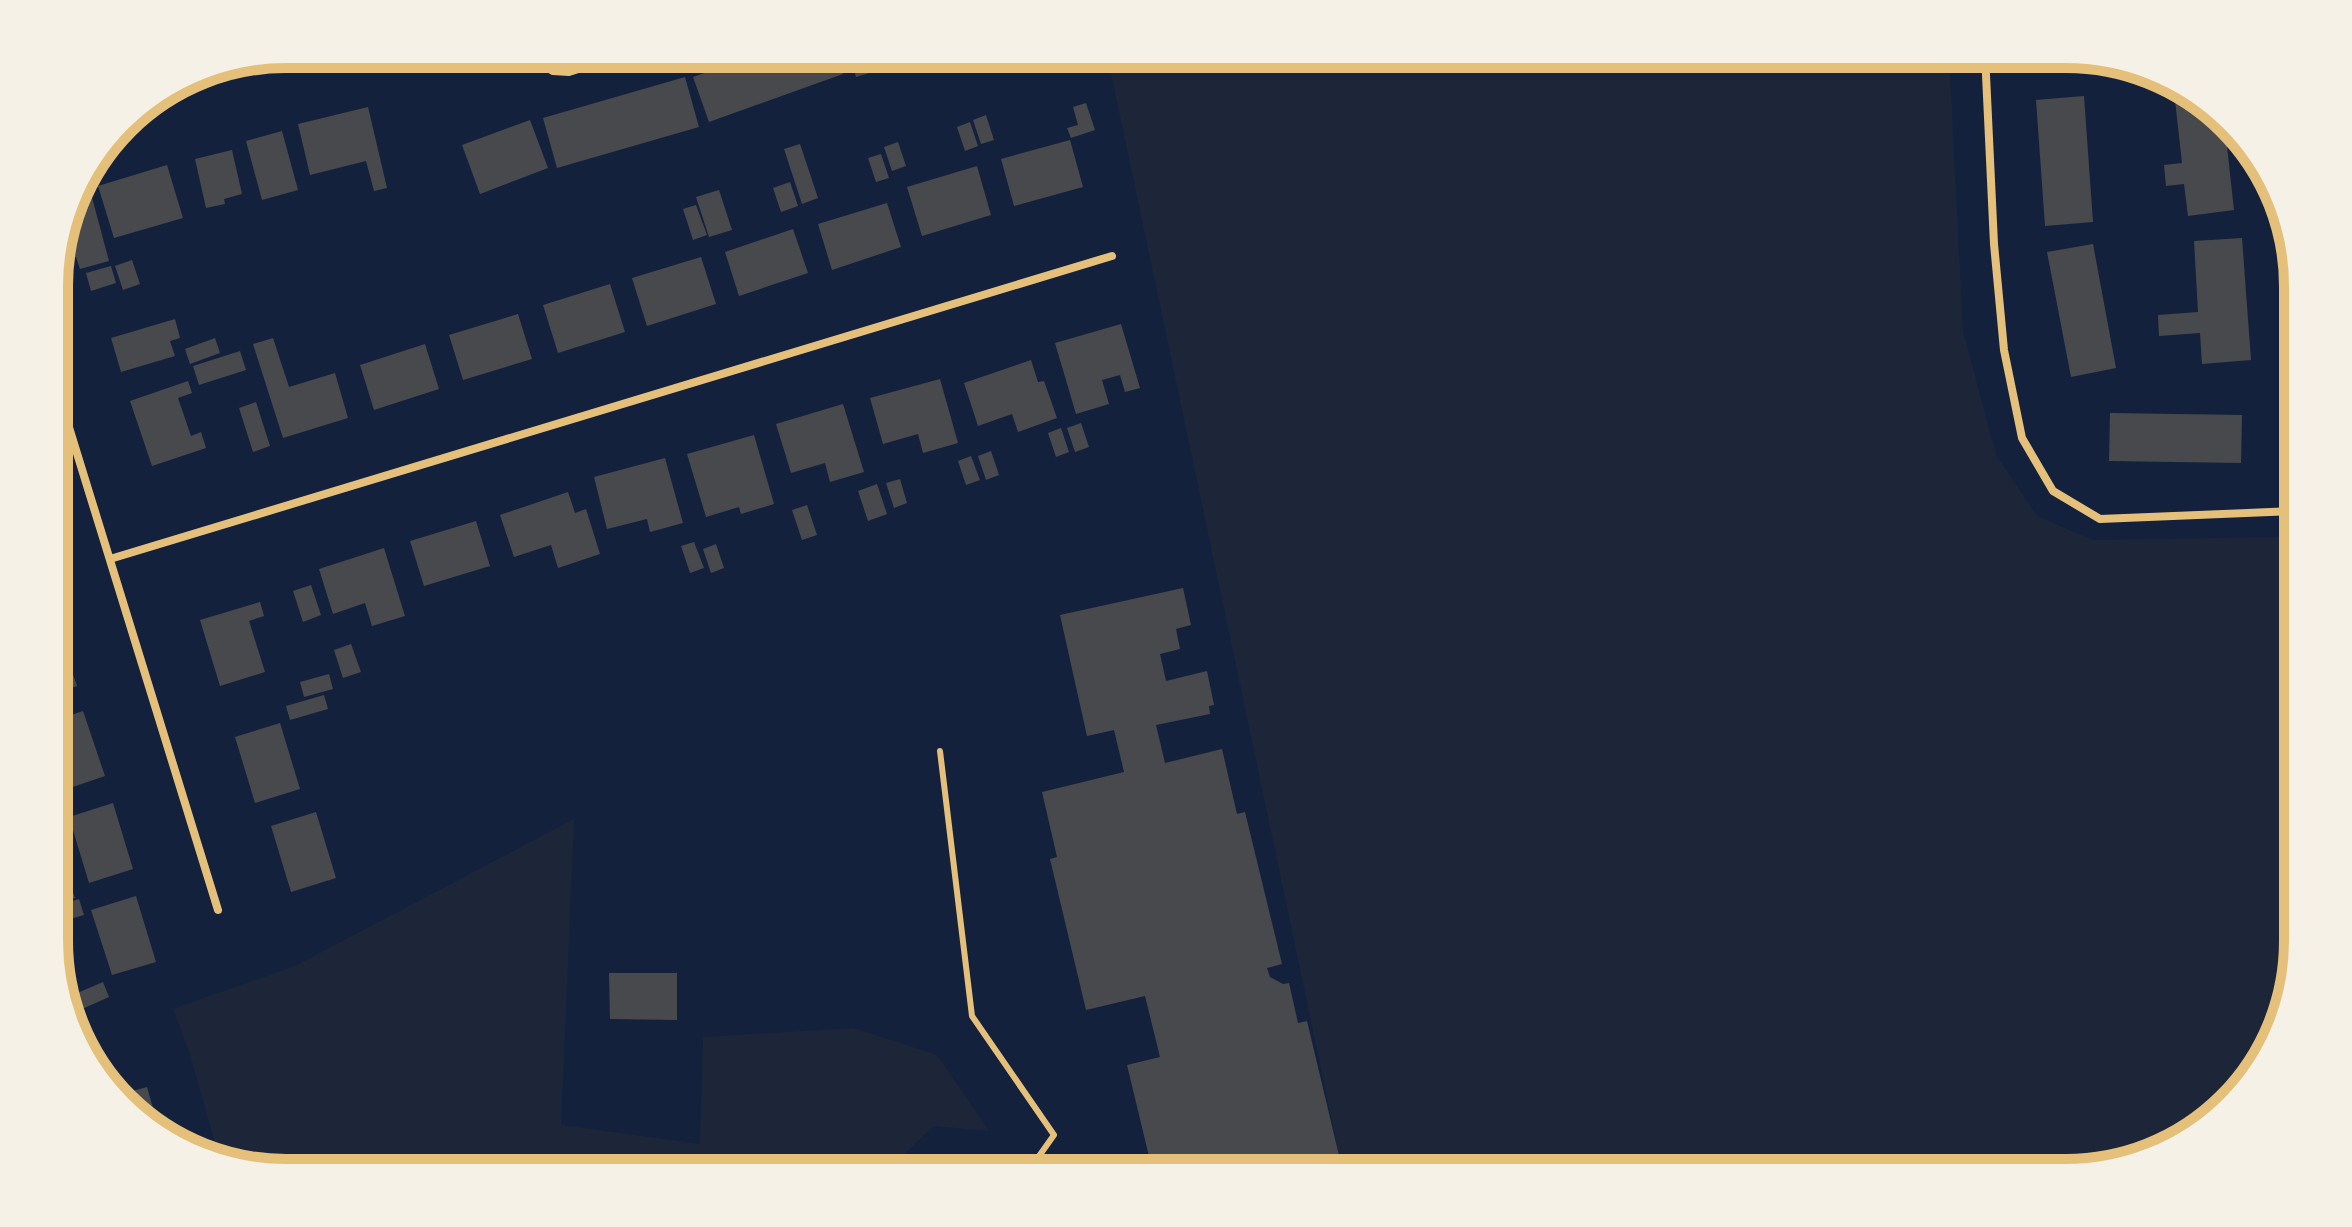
<svg xmlns="http://www.w3.org/2000/svg" width="2352" height="1227" font-family="Arial,sans-serif">
<style>
.green{fill:#1d2539}
.building{fill:#48494c}
.lines{fill:none;stroke-linecap:round;stroke-linejoin:round}
.service{stroke:#e5c07b;stroke-width:6}
.minor{stroke:#e5c07b;stroke-width:8}
.rim{fill:none;stroke:#e5c07b;stroke-width:10}
</style>
<rect width="100%" height="100%" fill="#14213d"/>
<path class="green" d="M1107 54H1949L1963 331 1996 455 2037 516 2093 540 2278 537 2297 550 2298 941 2274 1044 2194 1134 2081 1173H1343Z
M574 819 561 1125 700 1144 703 1037 853 1028 937 1055 989 1131 934 1126 884 1173H286L219 1157 189 1051 173 1009 295 966Z"/>
<path class="building" d="M758 54H836L843 74 709 122 693 77Z
M850 54H930V55L856 77Z
M2025 54H2066L2072 55 2028 67Z
M685 77 699 127 557 168 543 118Z
M2183 90 2225 128 2234 210 2188 216 2184 184 2166 186 2164 165 2182 163 2174 91Z
M2084 96 2093 222 2045 226 2036 100Z
M1086 103 1095 130 1071 138 1067 128 1078 125 1073 107Z
M368 107 387 188 374 191 366 161 310 175 298 124Z
M986 115 994 140 981 144 973 120Z
M530 120 548 168 480 194 462 145Z
M970 122 978 146 965 151 957 127Z
M282 131 298 190 262 200 246 141Z
M1070 140 1083 187 1014 206 1001 159Z
M898 142 906 166 892 171 884 147Z
M800 144 818 198 802 204 784 149Z
M232 150 242 194 224 199 225 204 206 208 195 159Z
M881 154 889 178 876 182 868 158Z
M167 165 183 218 114 238 98 186Z
M977 166 991 215 922 236 907 187Z
M790 182 798 206 781 212 773 188Z
M90 190 109 261 80 269 76 257 66 260 62 244 75 194Z
M719 190 732 230 709 237 696 197Z
M887 203 901 247 832 270 818 224Z
M696 205 707 235 693 240 683 209Z
M793 229 808 273 739 296 725 252Z
M2242 238 2251 360 2202 364 2200 333 2159 336 2158 315 2198 312 2194 241Z
M2093 244 2116 368 2071 377 2047 252Z
M701 257 716 304 647 326 632 278Z
M132 260 140 284 123 290 115 266Z
M111 266 116 283 91 291 86 273Z
M610 284 625 332 558 353 543 305Z
M518 314 532 359 463 380 449 335Z
M175 319 180 338 170 341 175 356 121 372 111 338Z
M1121 324 1140 388 1125 392 1120 375 1102 380 1109 404 1076 414 1055 343Z
M215 338 220 353 190 364 185 349Z
M273 338 289 387 335 373 348 418 283 438 253 344Z
M425 344 439 389 374 410 360 365Z
M240 351 246 370 199 385 193 366Z
M1031 360 1038 382 1044 381 1057 418 1018 432 1012 414 978 426 964 383Z
M940 379 958 443 923 453 918 434 883 444 870 398Z
M188 381 192 393 178 398 191 436 201 432 206 448 152 466 130 401Z
M256 402 270 446 253 452 239 408Z
M843 404 864 472 830 482 825 463 791 473 776 424Z
M2110 413 2242 415 2241 463 2109 461Z
M1081 423 1089 447 1075 452 1067 428Z
M1061 428 1069 452 1056 457 1048 433Z
M754 435 774 504 741 514 739 507 706 517 687 454Z
M991 451 999 475 986 480 978 456Z
M971 456 980 480 966 485 958 461Z
M665 458 683 523 650 532 647 519 607 529 594 477Z
M900 479 907 503 894 508 886 483Z
M877 484 887 514 868 521 858 491Z
M568 492 575 513 586 509 600 554 558 568 551 545 514 557 500 515Z
M807 505 817 535 802 540 792 510Z
M476 521 490 566 424 586 410 541Z
M694 542 704 568 690 573 681 546Z
M716 544 724 568 711 573 703 549Z
M384 548 405 616 372 626 365 603 333 614 319 569Z
M311 585 321 615 303 622 293 591Z
M1183 588 1191 625 1176 629 1180 649 1160 654 1166 681 1207 671 1214 705 1209 706 1210 714 1156 725 1165 763 1222 749 1237 814 1245 812 1282 964 1267 968 1270 977 1283 984 1289 983 1298 1023 1307 1021 1342 1168 1316 1173H1290L1287 1155 1216 1173H1153L1127 1065 1160 1057 1145 996 1086 1010 1050 859 1057 857 1042 792 1124 772 1114 730 1087 736 1060 615Z
M260 602 264 616 249 621 265 672 220 686 200 620Z
M55 623 77 686 55 693Z
M351 644 361 672 343 678 334 650Z
M329 674 333 689 304 697 300 682Z
M324 695 328 709 290 720 286 706Z
M83 711 105 776 61 791 56 776V720Z
M280 723 300 789 255 803 235 737Z
M113 803 133 869 89 883 69 817Z
M316 812 336 878 291 892 271 826Z
M70 883 75 898 56 904V887Z
M136 896 156 962 112 975 91 910Z
M79 899 84 915 56 923V906Z
M609 973H677V1020L610 1019Z
M103 982 109 997 82 1009 75 994Z
M147 1087 159 1129 118 1095Z"/>
<g class="lines">
<path class="service" d="M940 751 972 1016 1054 1135 1027 1173
M536 1173 560 1169 561 1173"/>
<path class="minor" d="M524 54 553 71 569 72 626 54
M1985 54 1994 244 2004 350 2022 438 2053 491 2100 519 2297 511
M161 95 298 54
M55 382 218 910
M110 559 1112 256"/>
</g>
<path d="M0 0H2352V1227H0ZM286 68H2066A218 218 0 0 1 2284 286V941A218 218 0 0 1 2066 1159H286A218 218 0 0 1 68 941V286A218 218 0 0 1 286 68Z" fill="#f6f1e7" fill-rule="evenodd"/>
<path class="rim" d="M286 68H2066A218 218 0 0 1 2284 286V941A218 218 0 0 1 2066 1159H286A218 218 0 0 1 68 941V286A218 218 0 0 1 286 68Z"/>
</svg>
